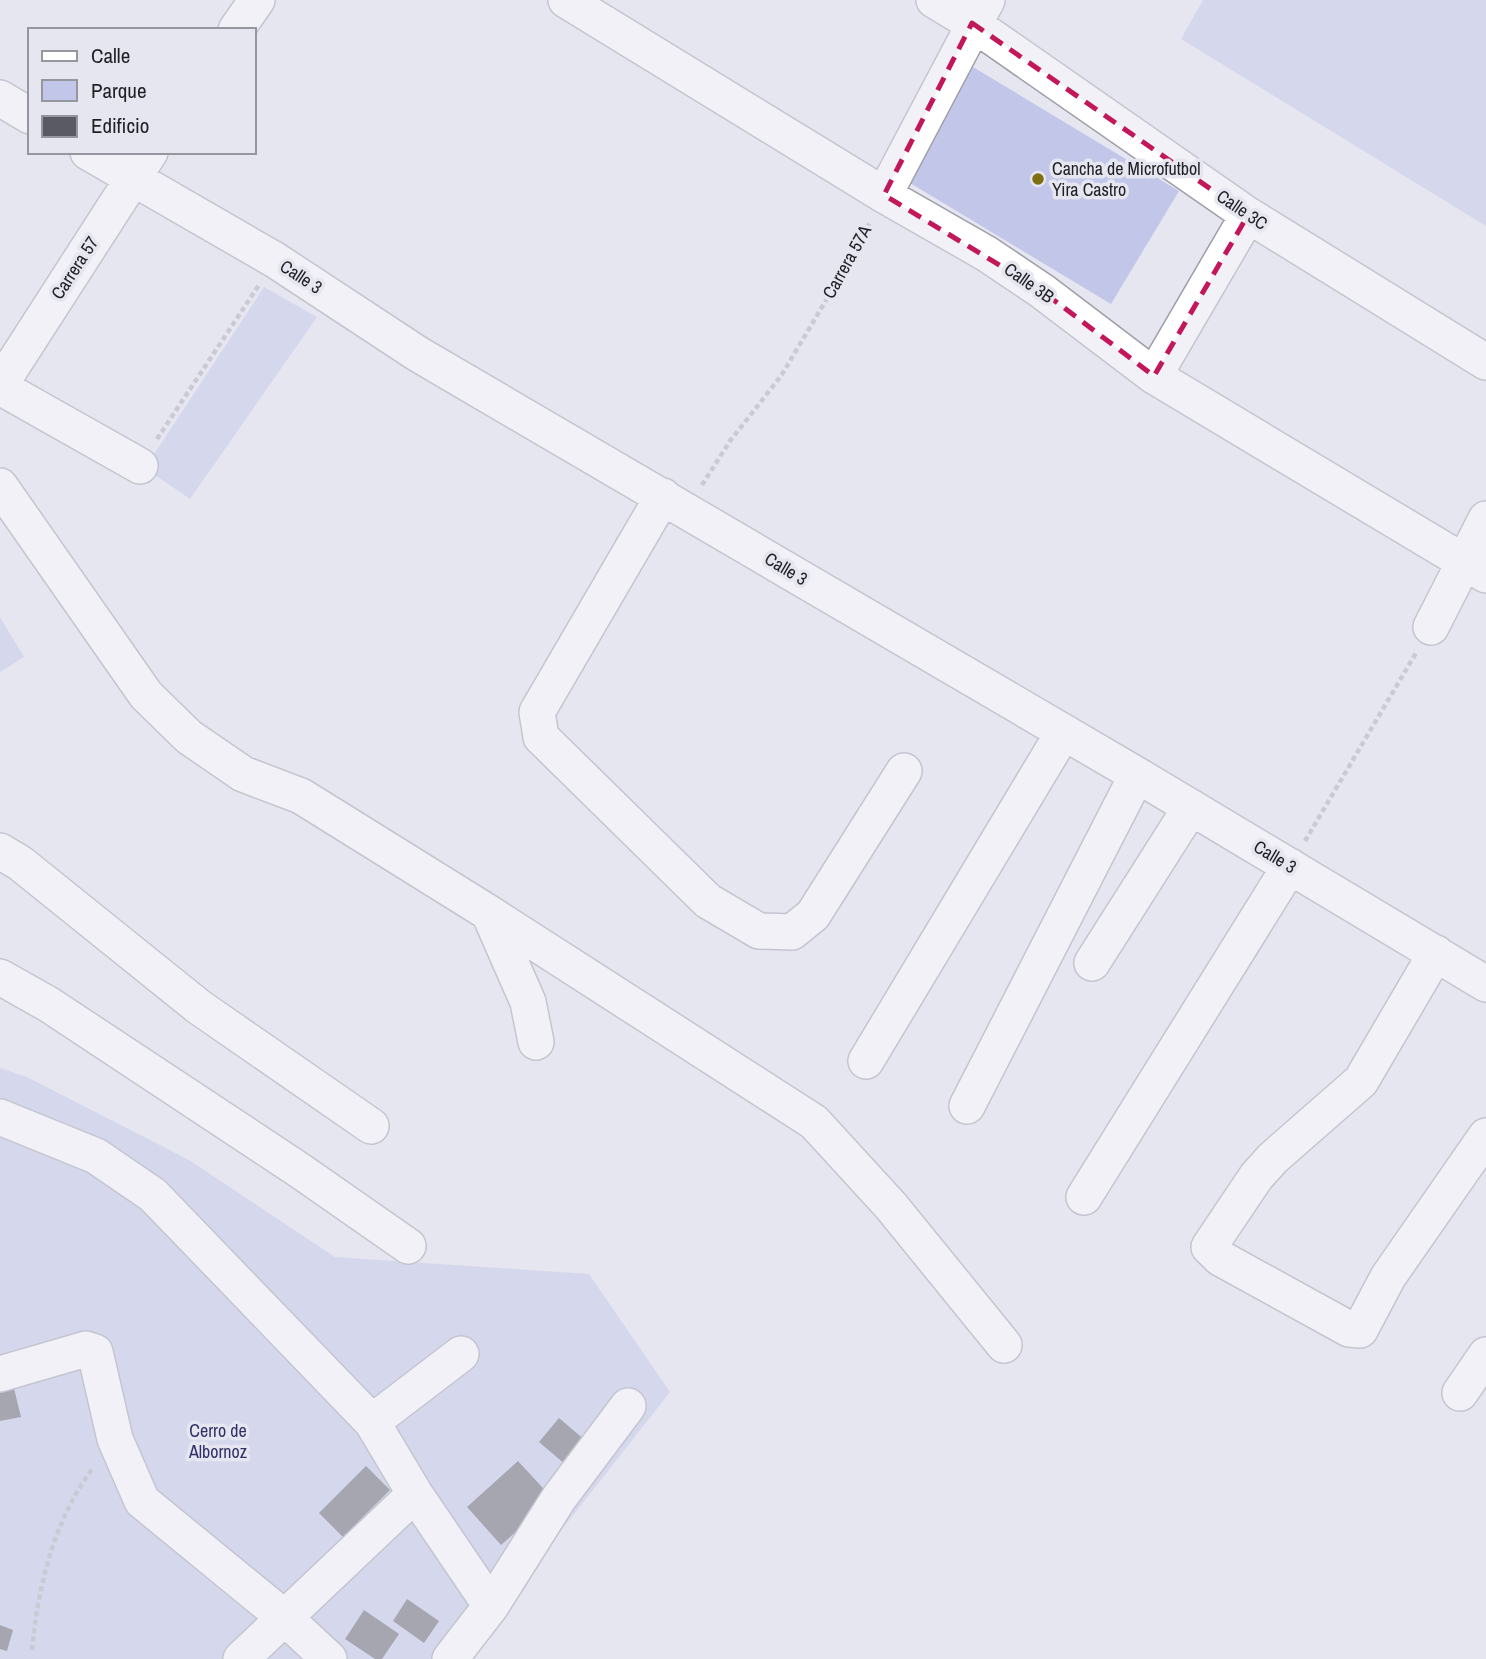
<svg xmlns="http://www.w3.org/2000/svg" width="1486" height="1659" font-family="'Archivo Narrow',sans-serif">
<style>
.green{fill:#c2c6e8}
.building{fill:#595a63}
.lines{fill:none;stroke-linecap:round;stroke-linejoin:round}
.minor-casing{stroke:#9d9ea8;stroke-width:38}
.path{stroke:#a8a9b1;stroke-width:4.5;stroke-dasharray:5 3.5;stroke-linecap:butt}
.minor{stroke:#fff;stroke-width:35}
.marked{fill:none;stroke:#c2185b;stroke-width:5;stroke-dasharray:14 9;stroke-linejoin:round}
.poi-dot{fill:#7e7010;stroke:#e5e6f0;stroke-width:2.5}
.labels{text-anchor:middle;stroke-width:7;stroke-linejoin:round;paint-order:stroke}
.poi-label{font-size:18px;fill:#1f2023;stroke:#e5e6f0;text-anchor:start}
.street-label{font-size:18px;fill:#1f2023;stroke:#e5e6f0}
.park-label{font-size:18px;fill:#313168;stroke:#e5e6f0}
</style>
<rect width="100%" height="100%" fill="#e5e6f0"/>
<path class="green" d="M1203 0H1486V226L1181 39Z
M973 67 1179 191 1111 304 905 180Z
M264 287 317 317 190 499 145 468Z
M0 617 24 657 0 672Z
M0 1068 27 1077 189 1160 335 1257 589 1274 670 1392 460 1659H0Z"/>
<path class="building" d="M11 1376 21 1417 0 1421V1377Z
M559 1418 586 1441 566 1465 539 1442Z
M518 1461 553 1499 501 1545 467 1507Z
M366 1466 390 1490 343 1537 319 1513Z
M407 1599 439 1621 424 1643 393 1621Z
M364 1610 399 1634 382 1659H375L345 1639Z
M0 1625 13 1630 7 1651 0 1649Z"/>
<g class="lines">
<defs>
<path id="minor" d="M566 0 884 195 987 254 1042 291 1154 376 1486 575
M934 0 972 23 1248 215 1486 362
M236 30 257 0
M0 98 30 116
M88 152 275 260 418 354 1137 775 1486 984
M884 195 987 0
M1154 376 1248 215
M0 385 150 152
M0 387 140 466
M0 486 146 695 189 737 243 774 301 796 489 913 814 1122 891 1206 1004 1345
M663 496 537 712 541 737 708 901 759 931 792 932 813 915 904 771
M1431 627 1486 519
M0 851 20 863 199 1007 371 1126
M489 913 528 1002 536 1042
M1436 953 1361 1081 1273 1158 1256 1177 1209 1247 1220 1258 1349 1329 1360 1330 1388 1277 1486 1136
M1092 963 1191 807
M0 977 48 1004 299 1170 408 1246
M866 1061 1063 733
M967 1106 1137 775
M0 1117 96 1156 153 1195 372 1422 415 1494 491 1606
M1084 1197 1290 866
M0 1374 86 1349 95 1352 115 1439 142 1501 285 1618 329 1659
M1460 1393 1486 1355
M372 1422 461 1354
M241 1659 415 1494
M450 1659 491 1606 559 1498 628 1406"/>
</defs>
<use href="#minor" class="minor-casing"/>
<path class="path" d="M157 439 259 285
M702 485 730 441 781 376 844 270 870 222
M1305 841 1416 653
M32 1650C38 1586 54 1520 93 1468"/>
<use href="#minor" class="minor"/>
</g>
<path d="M0 0H1486V1659H0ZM972 23 1248 215 1154 376 1042 291 884 195Z" fill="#e5e6f0" fill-opacity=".55" fill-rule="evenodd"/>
<path class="marked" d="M972 23 1248 215 1154 376 1042 291 884 195Z"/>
<circle class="poi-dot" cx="1038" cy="179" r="7"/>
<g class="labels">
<g class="poi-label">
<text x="1052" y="175">Cancha de Microfutbol<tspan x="1052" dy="21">Yira Castro</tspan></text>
</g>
<g class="street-label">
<text transform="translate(1242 210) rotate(34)" y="6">Calle 3C</text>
<text transform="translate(847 262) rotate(-61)" y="6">Carrera 57A</text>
<text transform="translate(75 268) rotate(-57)" y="6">Carrera 57</text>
<text transform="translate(301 277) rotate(33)" y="6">Calle 3</text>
<text transform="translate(1029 283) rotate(35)" y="6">Calle 3B</text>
<text transform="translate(786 569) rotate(31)" y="6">Calle 3</text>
<text transform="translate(1275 857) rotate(31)" y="6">Calle 3</text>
</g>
<g class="park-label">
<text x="218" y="1437">Cerro de<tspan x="218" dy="21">Albornoz</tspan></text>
</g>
</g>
<rect x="28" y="28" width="228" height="126" fill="#e5e6f0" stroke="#96979e" stroke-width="2"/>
<rect x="42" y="51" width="35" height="10" fill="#ffffff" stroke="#96979e" stroke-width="2"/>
<text x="91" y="63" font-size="21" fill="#1f2023">Calle</text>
<rect x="42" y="80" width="35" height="21" fill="#c2c6e8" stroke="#96979e" stroke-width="2"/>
<text x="91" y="98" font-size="21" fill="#1f2023">Parque</text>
<rect x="42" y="116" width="35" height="21" fill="#595a63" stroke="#96979e" stroke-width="2"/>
<text x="91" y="133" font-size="21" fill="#1f2023">Edificio</text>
</svg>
